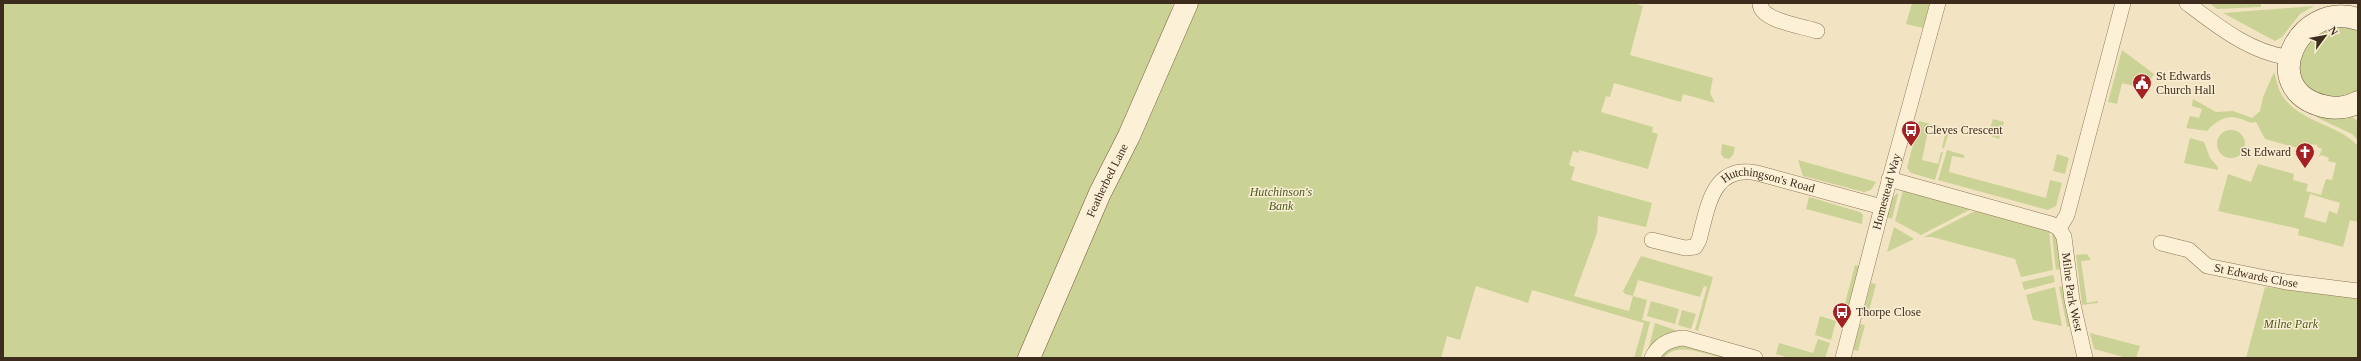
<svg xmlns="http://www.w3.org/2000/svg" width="2361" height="361" font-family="'Times New Roman',serif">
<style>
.green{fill:#cbd295;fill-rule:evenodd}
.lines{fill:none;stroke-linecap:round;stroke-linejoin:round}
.street-casing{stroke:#8e7457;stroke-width:16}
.secondary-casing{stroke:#70553a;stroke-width:23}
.street{stroke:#fcf1d7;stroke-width:15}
.secondary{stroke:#fcf1d7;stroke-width:22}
.labels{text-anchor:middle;stroke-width:3;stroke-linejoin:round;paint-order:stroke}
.poi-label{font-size:12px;fill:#3d2c1d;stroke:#f9eed3;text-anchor:start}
.street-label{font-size:12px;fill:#3d2c1d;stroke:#f9eed3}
.park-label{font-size:12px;font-style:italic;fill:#4d5b21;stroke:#f9eed3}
</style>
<rect width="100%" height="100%" fill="#f2e4c2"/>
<path class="green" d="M3 3H1173L1163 39 1077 221 1020 358H3Z
M1194 3H1633L1643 6 1630 55 1713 78 1710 93 1715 103 1683 94 1681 102 1614 83 1610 97 1606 96 1601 112 1653 127 1652 132 1658 134 1648 169 1579 150V153L1573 151 1569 165 1575 167 1571 180 1652 203 1646 227 1598 216 1597 233 1574 296 1629 311 1633 296 1625 294 1623 291 1641 256 1713 277 1698 331 1695 330 1707 287 1704 286 1700 297 1638 280 1633 296 1647 300 1642 320 1650 322 1641 358H1634L1644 323 1532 290 1528 303 1476 286 1460 340 1447 336 1441 358H1036Z
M1912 3H1930L1923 28 1906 24Z
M2209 3H2260L2261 5V7L2217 9Z
M2314 6 2300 14 2282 37 2275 41 2223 13Z
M2321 26 2358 27V93L2330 101 2301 82 2298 53Z
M2122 50 2154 74 2145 89 2122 83 2117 104 2108 102Z
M2278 67 2358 121V140L2352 134 2320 119 2297 105 2280 78Z
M2274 72C2277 81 2278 90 2284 98 2302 123 2338 124 2358 146V222L2350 220 2343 247 2298 235 2299 229 2218 211 2228 174 2251 182 2258 164 2294 174 2293 180 2308 184 2306 191 2321 195 2326 179 2332 180 2336 163 2328 161 2329 158 2321 155 2319 157 2322 149 2317 147V145L2303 143 2301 149 2265 139 2256 122C2249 124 2248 121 2241 119 2227 114 2216 121 2207 131L2186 128 2190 116 2199 118 2202 109 2192 106 2193 99 2216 112 2233 111 2252 118 2260 111 2263 97ZM2310 194 2340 203 2337 214 2329 211 2326 223 2304 217Z
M1993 119 2004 122 1999 139 1988 135Z
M1919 121 1950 129 1944 148H1942L1946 130 1929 126 1922 160 1938 164 1941 152H1943L1935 180 1911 173 1907 168Z
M2217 144a14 14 0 1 1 28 0a14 14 0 1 1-28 0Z
M2190 138 2204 142 2210 158 2218 167V170L2184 163Z
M1722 144 1735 147 1733 155 1729 159 1724 158 1721 154Z
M1947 150 1964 155V158L1952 156 1949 172 2046 198 2050 180 2062 183 2056 206 2048 210 1938 180Z
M2057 154 2069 158 2065 174 2053 171Z
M1798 160 1876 182 1871 190 1864 192 1803 176Z
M1903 190 1973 208 1921 235 1895 221Z
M1897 193 1898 195 1892 219 1887 217 1892 199Z
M1809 197 1860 212 1863 215 1862 224 1806 209Z
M1977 210 2049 230 2053 270 2021 277 2015 259 1932 237H1924Z
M1894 227 1914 239 1887 252Z
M2056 233 2062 269 2056 270 2052 235Z
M2087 254 2091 260 2081 261 2087 303 2098 301V303L2082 305 2076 255Z
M1855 265 1859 266 1848 312 1843 311Z
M2053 275 2055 282 2024 290 2022 282Z
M1871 283 1876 284 1869 311 1864 309Z
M2064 286 2072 326 2067 327 2059 287Z
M2055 287 2062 326 2033 320 2026 295Z
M2265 287 2358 297V358H2246Z
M1651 301 1679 309 1675 324 1647 316Z
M1682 310 1696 314 1691 329 1678 325Z
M1820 316 1836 321 1831 340 1815 335Z
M1655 323 1681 332 1661 337 1648 351Z
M1860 324 1865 325 1858 351 1853 350Z
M2090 333 2140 346 2136 358H2127L2094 349Z
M1818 339 1830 343 1825 358H1789L1776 354 1779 343 1813 353Z
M1677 344 1729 358C1708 358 1679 339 1664 358H1658L1661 353Z"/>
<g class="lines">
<defs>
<g id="street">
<path d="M1760 3C1760 21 1802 26 1817 31"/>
<path d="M2187 3C2216 25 2251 53 2288 57"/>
<path d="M1889 179 2051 224 2059 228 2067 215 2123 3"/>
<path id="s1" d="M2059 228 2064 237 2072 300 2085 358"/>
<path id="s2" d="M1652 240 1685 248 1695 247 1699 240C1708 207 1712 164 1757 173L1882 207"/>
<path id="s3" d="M2161 243 2189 250 2207 266 2286 282 2358 291"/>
<path d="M1652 358C1658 345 1670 339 1684 338L1755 358"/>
<path id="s4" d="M1843 358 1882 207 1938 3"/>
</g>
<g id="secondary">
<path d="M2358 19C2298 0 2256 89 2323 106 2334 109 2348 108 2358 102"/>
<path id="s5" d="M1029 358 1100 193 1129 136 1187 3"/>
</g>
</defs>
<use href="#street" class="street-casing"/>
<use href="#secondary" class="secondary-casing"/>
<use href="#street" class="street"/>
<use href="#secondary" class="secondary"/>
</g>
<defs>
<symbol id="civic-pin" viewBox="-11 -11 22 30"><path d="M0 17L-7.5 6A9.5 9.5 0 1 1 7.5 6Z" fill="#a32123" stroke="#f9eed3"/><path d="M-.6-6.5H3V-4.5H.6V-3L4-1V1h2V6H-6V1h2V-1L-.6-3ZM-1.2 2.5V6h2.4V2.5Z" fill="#fff"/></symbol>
<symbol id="bus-pin" viewBox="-11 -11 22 30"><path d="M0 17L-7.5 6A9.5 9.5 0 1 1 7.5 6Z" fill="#a32123" stroke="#f9eed3"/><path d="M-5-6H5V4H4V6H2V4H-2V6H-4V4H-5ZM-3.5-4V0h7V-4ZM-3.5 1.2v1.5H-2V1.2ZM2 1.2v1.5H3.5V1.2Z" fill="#fff"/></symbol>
<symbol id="church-pin" viewBox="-11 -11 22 30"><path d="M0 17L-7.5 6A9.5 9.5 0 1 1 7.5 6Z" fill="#a32123" stroke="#f9eed3"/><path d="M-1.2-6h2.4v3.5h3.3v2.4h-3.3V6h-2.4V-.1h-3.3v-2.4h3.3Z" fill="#fff"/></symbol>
</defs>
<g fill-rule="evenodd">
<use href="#civic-pin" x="2131" y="72" width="22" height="30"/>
<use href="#bus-pin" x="1900" y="119" width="22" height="30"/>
<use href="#church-pin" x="2294" y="141" width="22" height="30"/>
<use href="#bus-pin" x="1831" y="301" width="22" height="30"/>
</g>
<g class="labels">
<g class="poi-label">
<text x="2156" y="80">St Edwards<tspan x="2156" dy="14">Church Hall</tspan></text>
<text x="1925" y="134">Cleves Crescent</text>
<text x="2291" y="156" text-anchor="end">St Edward</text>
<text x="1856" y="316">Thorpe Close</text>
</g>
<g class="street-label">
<text dy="4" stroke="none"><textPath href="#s5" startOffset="194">Featherbed Lane</textPath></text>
<text dy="4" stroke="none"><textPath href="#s2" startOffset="165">Hutchingson's Road</textPath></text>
<text dy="4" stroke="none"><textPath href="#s4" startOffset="172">Homestead Way</textPath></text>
<text dy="4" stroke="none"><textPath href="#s3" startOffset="103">St Edwards Close</textPath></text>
<text dy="4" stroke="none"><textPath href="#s1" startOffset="66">Milne Park West</textPath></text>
</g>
<g class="park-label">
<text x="1281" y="196">Hutchinson's<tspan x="1281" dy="14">Bank</tspan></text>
<text x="2291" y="328">Milne Park</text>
</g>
</g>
<rect width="2361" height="361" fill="none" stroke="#3d2c1d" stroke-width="8"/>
<g transform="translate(2325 36) rotate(58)" stroke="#f9eed3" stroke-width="3" paint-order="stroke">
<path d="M0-3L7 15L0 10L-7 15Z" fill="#3d2c1d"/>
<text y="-6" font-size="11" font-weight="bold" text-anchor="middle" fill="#3d2c1d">N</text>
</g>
</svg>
